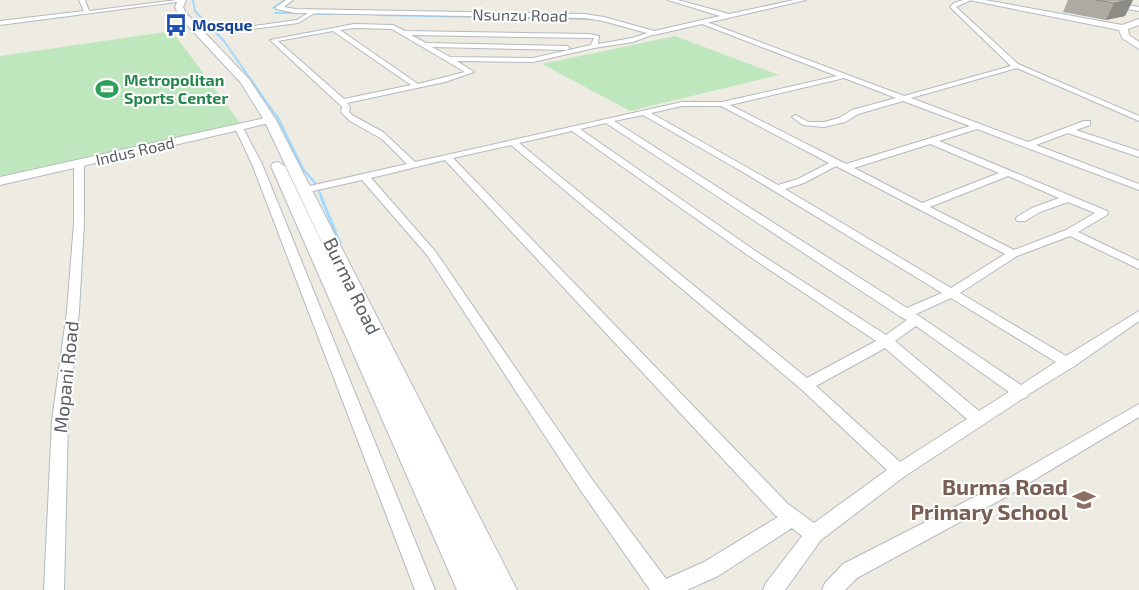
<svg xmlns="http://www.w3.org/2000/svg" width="1139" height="590" font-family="'Exo 2',sans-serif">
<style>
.green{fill:#bfe7be}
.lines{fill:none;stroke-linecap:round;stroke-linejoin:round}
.stream-far2{stroke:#a1d9ff;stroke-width:2}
.stream-far1{stroke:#a1d9ff;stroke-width:2.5}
.stream{stroke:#a1d9ff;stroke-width:3}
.minor-casing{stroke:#b5b9bd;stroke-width:2}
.tertiary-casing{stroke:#b5b9bd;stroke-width:2}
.secondary-casing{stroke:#b6babf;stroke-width:2}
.minor{fill:#fff;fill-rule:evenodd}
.tertiary{fill:#fff;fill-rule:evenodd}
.secondary{fill:#fff;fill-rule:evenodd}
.wall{fill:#adaaa4}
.shaded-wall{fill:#8d8b86}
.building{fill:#c9c6bf;stroke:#8d8b86}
.labels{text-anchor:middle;stroke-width:4;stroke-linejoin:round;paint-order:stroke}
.far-street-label{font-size:16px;fill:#5b5f64;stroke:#fff}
.far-transit-label{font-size:16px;font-weight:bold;fill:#164399;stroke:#fff;text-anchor:start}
.far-leisure-label{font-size:16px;font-weight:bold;fill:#27864d;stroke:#fff;text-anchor:start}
.street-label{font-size:19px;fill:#5b5f64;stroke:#fff}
.near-education-label{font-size:22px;font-weight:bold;fill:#785e54;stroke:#fff;text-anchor:end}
</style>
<rect width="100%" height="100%" fill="#eeebe2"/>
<path class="green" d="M172 31 240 123 0 176V56Z
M675 36 779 75 630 111 542 64Z"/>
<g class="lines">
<path class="stream-far2" d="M193 0 195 11 224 41 277 117
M273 8 285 0
M275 13H309
M316 14H332
M340 14H369
M376 15 592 19"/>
<path class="stream-far1" d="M277 116 303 169 316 184
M319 191 322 198"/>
<path class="stream" d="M321 197 340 243"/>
<defs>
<path id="minor" d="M79 0H85L89 11 177 0 184 1 0 25V21L84 11Z
M963 0H971L956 7 1018 64 1139 116V121L1017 68 911 98 1028 142 1084 121H1090V125L1076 130 1139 151V157L1068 133 1036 145 1139 184V190L977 129 939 141 1107 211 1108 213 1107 215 1078 232 1139 261V269L1070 236 1017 256 960 293 1066 356 1139 311V321L1073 367 1029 394 1027 397 1022 399 905 476 821 540 785 590H763L766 583 802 536 792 528 718 576 687 590H650L579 488 427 255 362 180 304 193 301 192V188L407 164 382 139 350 121 341 112 342 107 339 104 270 40 354 24 393 25 405 31 589 34 599 36 598 44 632 38 654 31 657 33 633 42 594 48 533 62 457 61 474 72 445 82 347 103 350 107 349 112 352 115 383 132 415 162 682 102H722L837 76 702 24 704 21 904 96 1011 66 950 7 954 3ZM354 28 392 29 465 72 418 84 340 30ZM333 31 411 85 344 99 278 41ZM411 35 589 38H594L591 45 533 58 450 57 432 47 567 50 570 48 567 46 426 43ZM844 78 896 98 852 110 839 118 824 122H808L796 115 792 117 803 125 824 127 845 122 858 114 903 101 970 126 846 164 730 105ZM682 106H721L829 163 798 179 778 185 651 113ZM643 115 748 175 942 293 907 308 614 121ZM606 123 901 317 907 320 886 335 757 252 580 129ZM572 131 749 256 876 341 807 378 519 143ZM930 144 999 173 922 203 854 168ZM511 145 801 389 887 470 814 523 788 504 453 158ZM445 160 776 516 778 517 704 562 666 579 591 478 435 251 371 178ZM836 166 1005 254 951 288 785 189 804 183ZM1008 176 1059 198 1032 208 1017 217 1016 219 1017 221H1025L1040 212 1068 202 1095 213 1066 230 1014 250 930 207ZM951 298 1056 362 1021 385 916 314ZM916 326 1009 392 979 411 895 341ZM885 348 967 419 900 462 816 386Z
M313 10 318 11 298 23 228 32 225 30 297 20Z
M236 126 243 128 262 164 435 590H415L252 164 235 128Z
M79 160 84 163V223L79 311 68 421 64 590H44L52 421 67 311 74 223V163Z
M1139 404V417L1004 498 857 578 845 590H822L825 583 843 564 992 488Z"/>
<path id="tertiary" d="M286 0H293L284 7 295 9 584 14 604 17 654 31 720 16 668 0H678L729 14 794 0H806L654 35 603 21 584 18 295 13 276 9V7Z
M270 117 274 118 275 120 274 122 0 185V177Z"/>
<path id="secondary" d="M178 0H186L183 7 186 13 249 79 276 120 517 590H457L271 166 273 163 278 162 285 166 372 348 264 120 241 83 179 16 175 7Z
M969 0H985L1122 25 1139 19V25L1128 29 1129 35 1139 42V49L1122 38 1119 30Z
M1103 1 1139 7V11L1103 5Z"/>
</defs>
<use href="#minor" class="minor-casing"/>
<use href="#tertiary" class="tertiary-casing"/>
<use href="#secondary" class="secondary-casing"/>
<use href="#minor" class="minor"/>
<use href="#tertiary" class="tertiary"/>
<use href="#secondary" class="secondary"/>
</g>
<path class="wall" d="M1068 0H1133L1125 16 1106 20 1063 12Z"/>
<path class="shaded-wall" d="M1128 0H1133L1125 16 1106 20 1114 3Z"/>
<path class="building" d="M1096 0H1128L1114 3Z"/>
<defs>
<symbol id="bus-bare" viewBox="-9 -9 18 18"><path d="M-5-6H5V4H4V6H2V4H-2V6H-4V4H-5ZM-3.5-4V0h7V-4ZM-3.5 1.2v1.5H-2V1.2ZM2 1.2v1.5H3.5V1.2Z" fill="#1a4fb4" stroke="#fff" stroke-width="2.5" paint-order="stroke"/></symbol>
<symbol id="stadium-bare" viewBox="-9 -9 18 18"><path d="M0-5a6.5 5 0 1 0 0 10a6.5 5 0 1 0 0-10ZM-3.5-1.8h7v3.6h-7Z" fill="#2e9e5b" stroke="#fff" stroke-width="2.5" paint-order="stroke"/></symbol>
<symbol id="school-bare" viewBox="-9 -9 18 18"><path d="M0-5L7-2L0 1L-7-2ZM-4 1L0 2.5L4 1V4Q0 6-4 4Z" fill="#8d6e63" stroke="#fff" stroke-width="2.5" paint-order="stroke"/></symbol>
</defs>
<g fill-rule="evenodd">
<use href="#bus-bare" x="160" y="9" width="32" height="32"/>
<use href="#stadium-bare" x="91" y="73" width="32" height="32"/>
<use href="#school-bare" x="1068" y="484" width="32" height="32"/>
</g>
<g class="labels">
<g class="far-street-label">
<text transform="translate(520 15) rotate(1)" y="6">Nsunzu Road</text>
<text transform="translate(135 151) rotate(-13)" y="6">Indus Road</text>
</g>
<g class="far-transit-label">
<text x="192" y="31">Mosque</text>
</g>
<g class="far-leisure-label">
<text x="124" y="86">Metropolitan<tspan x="124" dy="18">Sports Center</tspan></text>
</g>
<g class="street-label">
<text transform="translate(352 286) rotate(64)" y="7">Burma Road</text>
<text transform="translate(66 377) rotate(-84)" y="7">Mopani Road</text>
</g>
<g class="near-education-label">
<text x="1068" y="495">Burma Road<tspan x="1068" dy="25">Primary School</tspan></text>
</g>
</g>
</svg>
